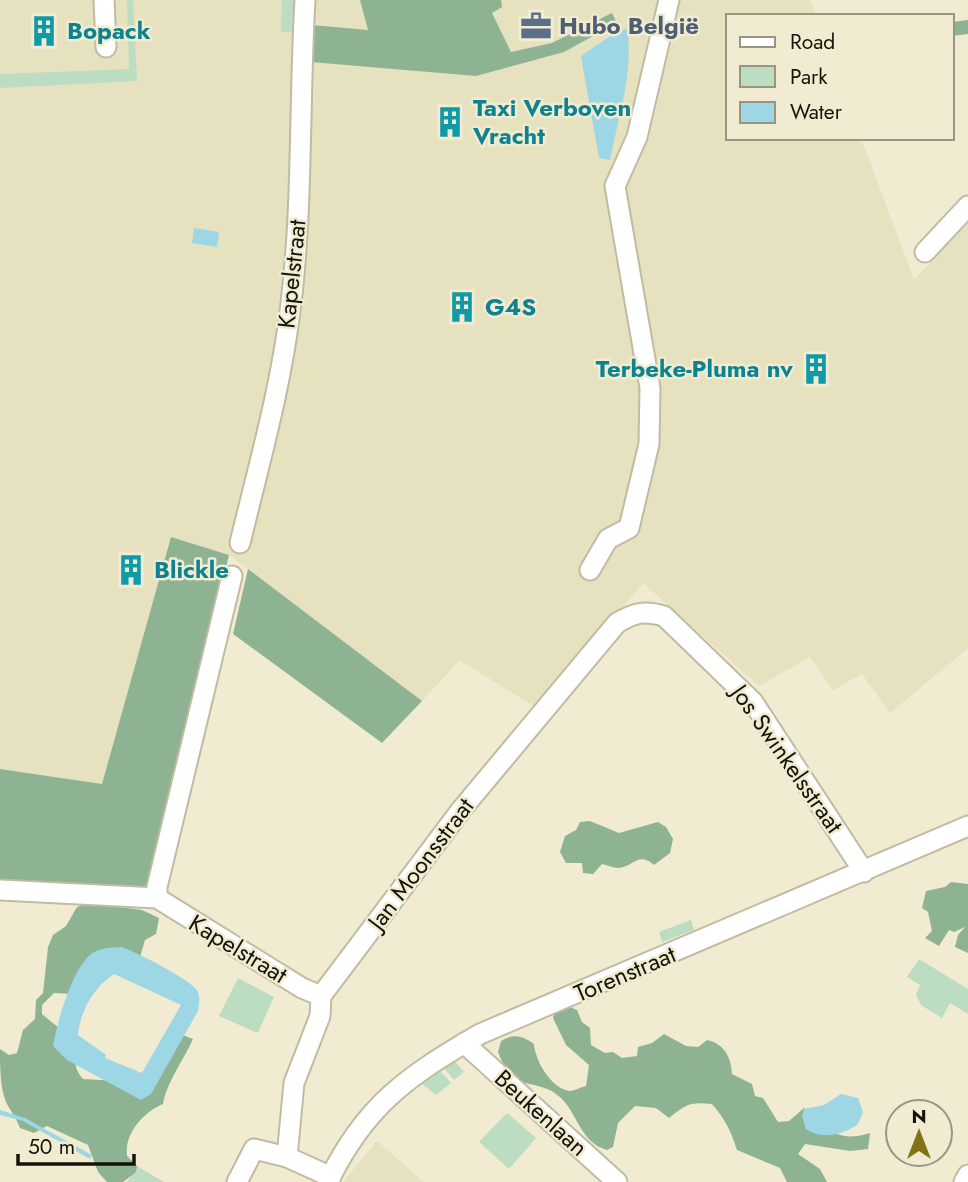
<svg xmlns="http://www.w3.org/2000/svg" width="968" height="1182" font-family="Jost,sans-serif">
<style>
.built{fill:#e6e1bf}
.green{fill:#bdddc2}
.forest{fill:#8eb393}
.water{fill:#9dd6e4;fill-rule:evenodd}
.lines{fill:none;stroke-linecap:round;stroke-linejoin:round}
.minor-casing{stroke:#c0bba2;stroke-width:23}
.minor{stroke:#fff;stroke-width:19}
.labels{text-anchor:middle;stroke-width:5;stroke-linejoin:round;paint-order:stroke}
.service-label{font-size:24px;font-weight:bold;fill:#4e5e75;stroke:#f0ebd1;text-anchor:start}
.culture-label{font-size:24px;font-weight:bold;fill:#0d838f;stroke:#f0ebd1;text-anchor:start}
.street-label{font-size:24px;fill:#15140a;stroke:#f0ebd1}
</style>
<rect width="100%" height="100%" fill="#f0ebd1"/>
<path class="built" d="M0 0H810L816 16H728V138H861L914 280 968 222V648L890 713 862 674 833 690 810 657 759 686 643 583 538 709 460 660 422 701 229 555 171 537 102 784 0 769Z
M377 1141 424 1182H343Z"/>
<path class="green" d="M127 0H133L137 81 0 88V74L129 69Z
M282 0H295L294 32H281Z
M691 920 694 930 662 942 659 932Z
M919 959 968 989V1014L950 1003 942 1018 921 1005 916 995 920 985 907 977Z
M238 978 274 997 258 1033 219 1016Z
M454 1060 464 1072 454 1080 444 1068Z
M440 1071 451 1083 436 1095 422 1084Z
M507 1113 536 1138 509 1169 479 1142Z
M137 1166 164 1182H127Z"/>
<path class="forest" d="M360 0H501L502 7 492 13 511 52 552 43 612 13 617 23 564 52 476 76 311 62V25L368 30Z
M968 20V34L952 36V22Z
M171 537 229 555 147 893 0 882V769L102 784Z
M248 569 422 701 382 743 233 634Z
M590 821 619 833 658 822 666 827 673 839 670 853 654 865C638 851 634 867 618 868 614 868 607 865 602 864L593 874 583 873 582 863H566L560 852 565 836 576 830 580 822Z
M951 882 968 884V953L955 947 958 935 965 927 954 932 949 930 939 946 925 938 932 931 928 912 922 908 926 891 945 887Z
M89 903 142 910 159 918 156 934 145 940 138 964H116L72 994 54 993 42 1005V1014C52 1023 64 1030 70 1042 77 1056 72 1067 83 1079L118 1081 131 1086 180 1034 193 1039C184 1059 166 1084 163 1104 144 1112 124 1133 127 1156L137 1166 136 1172 123 1182H107L98 1172 88 1145 47 1126 34 1133 20 1128C16 1117 11 1112 6 1102 0 1087 0 1066 0 1049L9 1055 17 1053 23 1030 35 1019 36 1000 43 993 48 947 53 935 66 926 77 907Z
M565 1005 577 1010 582 1022 590 1028 591 1045 605 1053 613 1052 622 1058 637 1056 638 1047 652 1043 664 1034 686 1046 698 1047 707 1040C724 1044 731 1056 732 1074L752 1084 755 1096 763 1098 778 1122 789 1121 804 1108C829 1127 834 1144 870 1133L868 1149 850 1151 805 1144 798 1154 820 1169 827 1182H787L780 1168 737 1150C731 1131 725 1119 712 1104 689 1102 687 1104 669 1118L656 1108 635 1106 618 1123 613 1147 607 1150C580 1142 579 1116 561 1098 537 1075 515 1097 498 1052L501 1041C513 1033 523 1036 534 1044 535 1060 551 1089 570 1091 574 1091 581 1087 586 1086L589 1065 566 1045 553 1018 556 1008Z"/>
<path class="water" d="M627 29C634 71 618 119 610 160L599 158 581 56 615 33Z
M194 228 219 232 217 247 192 243Z
M122 947C136 952 187 978 196 989 201 996 199 1003 198 1011L151 1094 141 1100 67 1060 53 1046C57 1023 73 964 94 952 103 947 112 948 122 947ZM114 974 181 1005 142 1073 105 1058 106 1055 78 1035C80 1011 94 987 114 974Z
M841 1094 858 1098 863 1112 858 1124C843 1135 821 1140 806 1129L802 1116 804 1109 824 1105Z
M0 1110 25 1118 92 1155 90 1159 23 1121 0 1115Z"/>
<g class="lines">
<defs>
<path id="minor" d="M104 0 106 47
M925 252 968 206
M240 543C259 464 282 384 291 303 303 203 299 101 305 0
M590 570 608 539 629 528 649 444 650 388 615 186 637 137 669 0
M0 890 157 898 302 988 321 996
M157 898V887L232 576
M464 1043 617 1182
M287 1157 294 1083 320 1016 321 996 461 810 617 623C634 613 644 610 664 616L753 702 864 872
M237 1182 254 1149 287 1157 331 1177
M328 1182C365 1105 408 1076 480 1034L968 826
M964 1182 968 1175"/>
</defs>
<use href="#minor" class="minor-casing"/>
<use href="#minor" class="minor"/>
</g>
<defs>
<symbol id="office-bare" viewBox="-9 -9 18 18"><path d="M-6-3h4V-5.5h4V-3h4V5H-6ZM-1-4.5V-3h2v-1.5ZM-6 0V1H6V0Z" fill="#5c6f8a" stroke="#f0ebd1" stroke-width="2.5" paint-order="stroke"/></symbol>
<symbol id="building-bare" viewBox="-9 -9 18 18"><path d="M-4-6H4V6H1V3H-1V6H-4ZM-2.5-4.3h1.7v1.8h-1.7ZM.8-4.3h1.7v1.8H.8ZM-2.5-1h1.7V.8h-1.7ZM.8-1h1.7V.8H.8Z" fill="#0f9aa8" stroke="#f0ebd1" stroke-width="2.5" paint-order="stroke"/></symbol>
</defs>
<g fill-rule="evenodd">
<use href="#office-bare" x="514" y="4" width="44" height="44"/>
<use href="#building-bare" x="22" y="9" width="44" height="44"/>
<use href="#building-bare" x="428" y="100" width="44" height="44"/>
<use href="#building-bare" x="440" y="285" width="44" height="44"/>
<use href="#building-bare" x="794" y="347" width="44" height="44"/>
<use href="#building-bare" x="109" y="548" width="44" height="44"/>
</g>
<g class="labels">
<g class="service-label">
<text x="559" y="34">Hubo België</text>
</g>
<g class="culture-label">
<text x="67" y="39">Bopack</text>
<text x="473" y="116">Taxi Verboven<tspan x="473" dy="28">Vracht</tspan></text>
<text x="485" y="315">G4S</text>
<text x="793" y="377" text-anchor="end">Terbeke-Pluma nv</text>
<text x="154" y="578">Blickle</text>
</g>
<g class="street-label">
<text transform="translate(292 274) rotate(-84)" y="8">Kapelstraat</text>
<text transform="translate(787 759) rotate(55)" y="8">Jos Swinkelsstraat</text>
<text transform="translate(421 864) rotate(-53)" y="8">Jan Moonsstraat</text>
<text transform="translate(238 949) rotate(31)" y="8">Kapelstraat</text>
<text transform="translate(625 974) rotate(-23)" y="8">Torenstraat</text>
<text transform="translate(541 1113) rotate(42)" y="8">Beukenlaan</text>
</g>
</g>
<rect x="726" y="14" width="228" height="126" fill="#f0ebd1" stroke="#989581" stroke-width="2"/>
<rect x="740" y="37" width="35" height="10" fill="#ffffff" stroke="#989581" stroke-width="2"/>
<text x="790" y="49" font-size="21" fill="#15140a">Road</text>
<rect x="740" y="66" width="35" height="21" fill="#bdddc2" stroke="#989581" stroke-width="2"/>
<text x="790" y="84" font-size="21" fill="#15140a">Park</text>
<rect x="740" y="102" width="35" height="21" fill="#9dd6e4" stroke="#989581" stroke-width="2"/>
<text x="790" y="119" font-size="21" fill="#15140a">Water</text>
<g transform="translate(919 1133)"><circle r="33" fill="#f0ebd1" stroke="#989581" stroke-width="2"/>
<path d="M0-5L12 26L0 18L-12 26Z" fill="#817315"/>
<text y="-10" font-size="19" font-weight="bold" text-anchor="middle" fill="#15140a">N</text>
</g>
<path d="M18 1154v10h116v-10" fill="none" stroke="#15140a" stroke-width="3.5"/>
<text x="28" y="1154" font-size="21" fill="#15140a" stroke="#f0ebd1" stroke-width="5" paint-order="stroke">50 m</text>
</svg>
